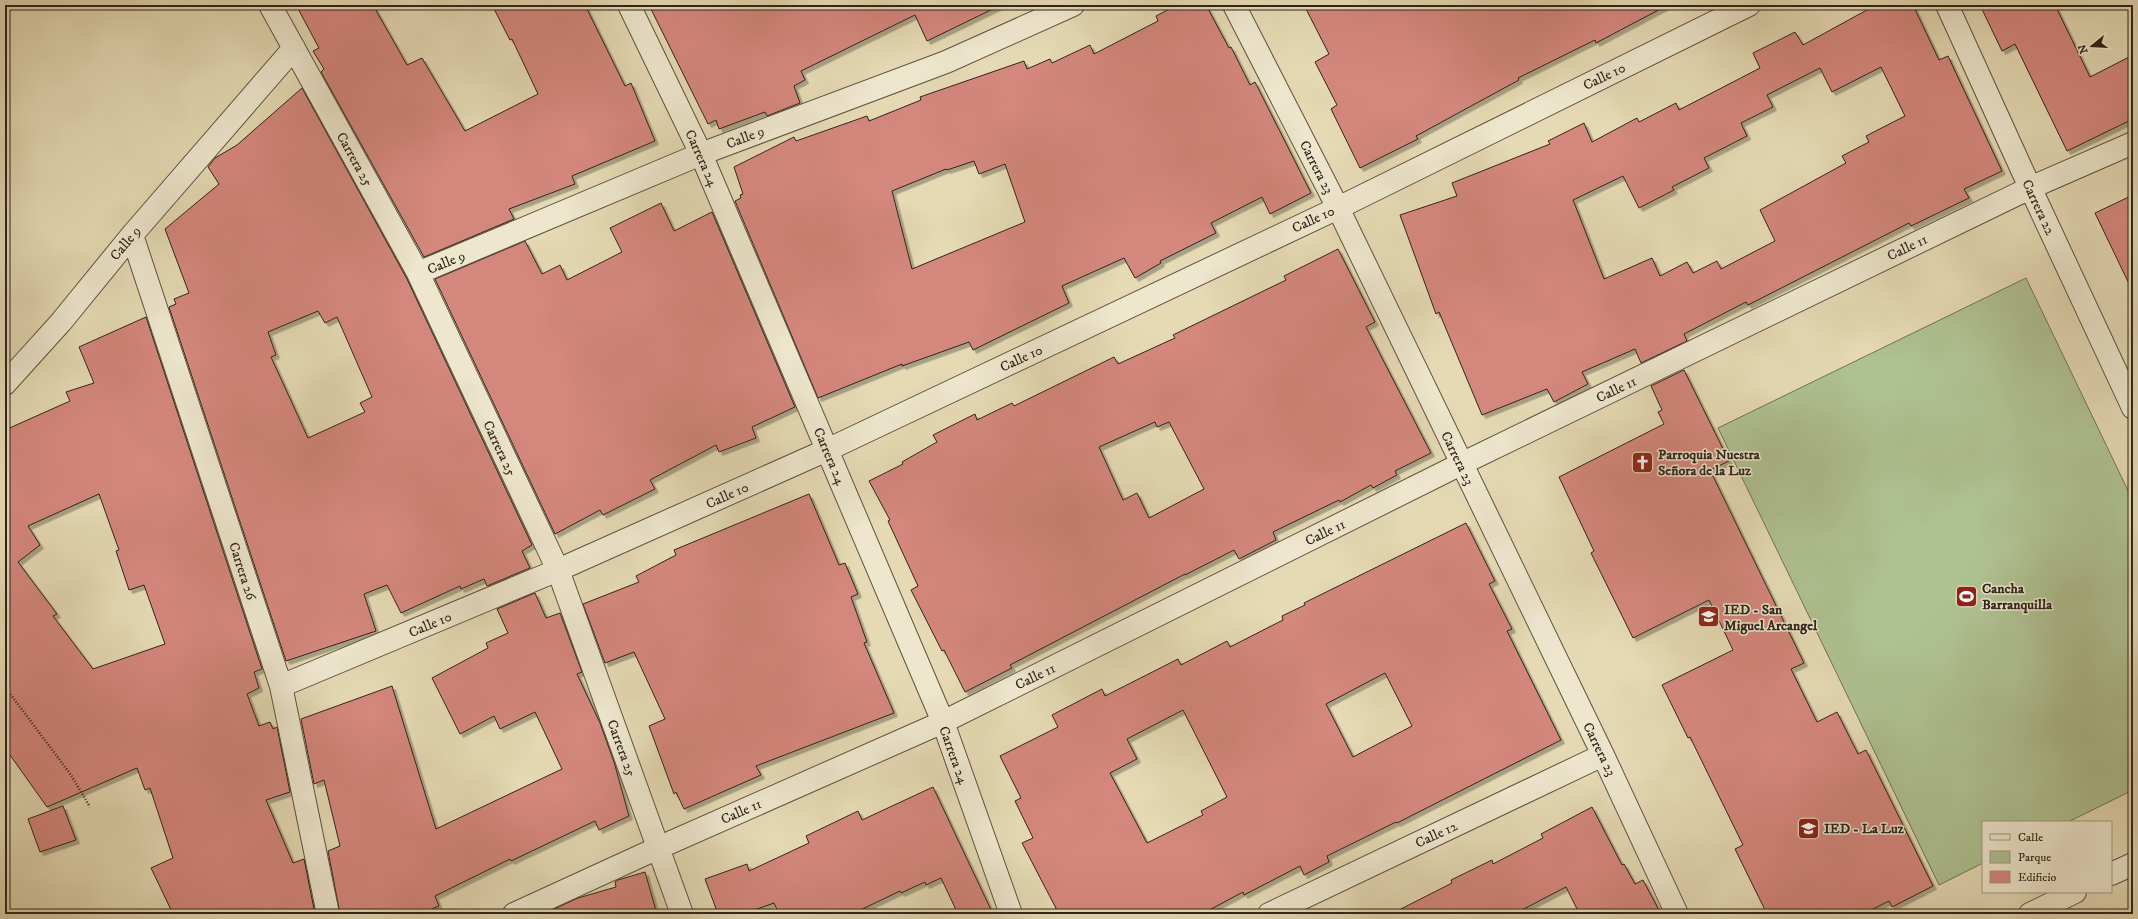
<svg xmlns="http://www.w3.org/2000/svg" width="2138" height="919" font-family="'IM FELL DW Pica',serif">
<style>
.green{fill:#afc191;stroke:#6f7256}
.building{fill:#d4877d;stroke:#2f241a;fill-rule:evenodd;filter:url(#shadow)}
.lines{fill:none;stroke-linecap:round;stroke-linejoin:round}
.street-casing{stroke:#5c5240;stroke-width:24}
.path{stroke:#2f241a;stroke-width:2.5;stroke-dasharray:1 2;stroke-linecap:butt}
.street{stroke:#eee7ce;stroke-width:22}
.labels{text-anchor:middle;stroke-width:3;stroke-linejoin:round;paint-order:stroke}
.street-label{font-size:14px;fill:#2f241a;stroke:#eee7ce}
.poi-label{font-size:14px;font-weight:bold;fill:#2f241a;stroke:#eee7ce;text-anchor:start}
</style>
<defs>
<filter id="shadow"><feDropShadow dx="3.5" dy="3.5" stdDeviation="0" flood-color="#0004"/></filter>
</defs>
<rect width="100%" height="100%" fill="#e5dab4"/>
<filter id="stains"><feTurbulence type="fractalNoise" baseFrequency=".005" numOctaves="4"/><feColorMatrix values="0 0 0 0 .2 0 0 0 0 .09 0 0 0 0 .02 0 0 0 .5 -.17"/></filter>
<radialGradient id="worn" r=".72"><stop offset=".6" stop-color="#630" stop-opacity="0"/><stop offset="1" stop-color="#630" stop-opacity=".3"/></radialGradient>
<path class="green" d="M2026 278 2133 501V790L2068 822H1983V863L1939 885 1718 428Z"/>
<path class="building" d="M296 5H373L407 65 422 58 465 131 538 94 512 39 510 40 492 5H585L625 86 631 83 655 141 572 176 575 184 509 209 514 219 424 257 321 72 324 69 313 51 319 48Z
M649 5H1001L927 41 915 15 801 71 805 80 794 86 800 103 767 116 765 112 719 129 716 120 708 124Z
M1177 5H1206L1229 48 1231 47 1250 85 1255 82 1311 193 1270 214 1262 197 1211 223 1216 233 1160 261 1161 263 1135 278 1124 258 1062 286 1069 303 973 350 969 342 902 366V364L818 398 735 201 741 198 740 195 743 194 734 167 794 137 796 141 867 116 869 121 921 100 920 97 1024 61 1027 69 1050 59 1052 63 1090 45 1094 54 1158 21 1156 16ZM974 161 979 174 1005 164 1025 222 912 269 892 191 946 169 947 170Z
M1304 5H1668L1596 43 1595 40 1518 78 1519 80 1416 136 1418 139 1360 168 1331 109 1337 105 1315 62 1329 54Z
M1876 5H1913L1939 60 1948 56 2002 171 1964 189 1969 198 1911 226 1909 223 1748 305 1746 302 1684 334 1687 341 1641 363 1635 349 1582 372 1588 384 1554 402 1547 389 1482 415 1439 312 1436 314 1400 215 1457 196 1452 183 1550 144 1548 141 1584 123 1592 142 1637 118 1639 122 1676 103 1679 110 1760 68 1753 53 1795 32 1803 45ZM1881 67 1905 116 1866 136 1869 142 1842 156 1846 163 1760 210 1775 241 1721 269 1717 261 1693 273 1687 262 1660 276 1652 258 1604 279 1573 200 1623 176 1639 208 1674 190 1672 187 1709 168 1704 158 1747 136 1741 123 1773 107 1767 95 1820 68 1832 92Z
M1980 5H2055L2090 77 2133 55V119L2067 151 2015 44 2002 51Z
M302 88 407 279 532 545 522 551 530 568 525 570 487 586 484 579 461 589 460 586 401 613 387 585 364 594 376 631 286 661 169 307 176 304 174 299 189 293 165 229 219 184 208 167 215 158 237 145ZM318 311 325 323 337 317 372 397 360 403 365 412 308 438 271 357 276 355 268 332Z
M2133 195V292L2095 213Z
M661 203 674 231 712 212 795 407 752 427 756 438 719 452 716 445 650 480 655 489 603 515 600 510 555 534 435 279 525 241 542 274 560 265 567 280 622 252 610 228Z
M1338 249 1375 322 1366 327 1431 453 1395 471 1397 475 1373 488 1371 485 1340 502 1339 500 1273 532 1276 540 1239 559 1234 550 1185 575V574L1010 665 1012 668 965 692 944 650 942 651 911 590 918 586 888 521 890 520 869 481 903 464 902 462 937 442 933 435 975 414 977 420 1012 403 1014 406 1114 357 1118 364 1175 338 1173 335 1286 280 1284 276ZM1155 422 1157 427 1169 422 1204 489 1149 518 1137 493 1123 500 1099 447Z
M146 317 262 669 254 672 259 688 247 694 259 726 270 722 273 729 277 727 290 792 266 800 293 863 304 859 315 914H173L151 868 173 858 150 788 145 790 137 768 47 807 5 748V430L70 401 66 392 94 383 79 347ZM99 494 119 550 116 551 129 590 144 585 165 644 93 669 53 616 57 614 18 562 40 545 28 526Z
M1684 370 1729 461 1710 470 1804 663 1791 669 1817 722 1837 712 1858 754 1866 750 1933 886 1892 907 1889 901 1863 914H1767L1735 849 1743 845 1690 737 1688 738 1662 685 1733 650 1709 600 1633 638 1591 553 1594 551 1559 477 1664 424 1658 412 1662 410 1651 386Z
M809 494 839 565 845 563 858 594 851 597 867 642 864 643 894 713 756 766 761 775 684 809 676 792 674 794 649 726 665 719 634 652 605 663 583 604 639 582 636 576 676 555 674 550Z
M1466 523 1495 581 1489 584 1512 629 1507 631 1561 740 1397 823 1396 822 1327 856 1329 862 1304 875 1300 866 1244 895 1243 892 1202 914H1059L1022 843 1033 838 1015 801 1021 798 1000 756 1058 727 1052 715 1102 689 1105 696 1178 659 1181 665 1227 641 1230 647 1283 620 1282 616 1305 605 1304 603ZM1385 673 1412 726 1353 757 1326 704ZM1183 710 1227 797 1201 811 1203 815 1147 843 1110 773 1137 759 1127 739Z
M535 593 546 618 560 613 582 672 577 674 600 723 614 762 629 816 599 830 595 821 511 861 510 859 435 896 439 906 420 914H340L328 851 340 846 324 780 314 784 301 719 392 686 436 829 562 769 535 712 500 729 494 716 460 734 432 678 488 648 486 643 508 633 497 609Z
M933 787 993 914H958L941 878 926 885 925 882 901 893 900 891 852 914H779L774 903 743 914H718L705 879 747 864 749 871 809 843 806 836 858 811 862 820Z
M63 806 76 840 40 852 28 819Z
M1592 807 1622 865 1624 864 1635 884 1643 880 1661 914H1577L1579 913 1566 887 1514 914H1391L1452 883 1451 880 1492 860 1493 864 1543 838 1541 834Z
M645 872 657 914H552V910L578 898 616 887 615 882 618 880Z"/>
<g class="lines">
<defs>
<path id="street" d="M270 5 418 273 558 570 682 914
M629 5 701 154 943 722 1011 914
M1234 5 1338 208 1603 755 1677 914
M1947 5 2022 170 2133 408
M132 235 281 686 328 914
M418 273 701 154 946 62 1073 5
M5 384 61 322 132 235 294 48
M281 686 558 570 827 450 1338 208 1749 5
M2111 874 2133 864
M514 914 658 848 943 722 1461 464 2030 188 2133 143
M1269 914 1603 755
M2030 914 2075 892"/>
</defs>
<use href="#street" class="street-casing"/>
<path class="path" d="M5 687 71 775 90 807"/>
<use href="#street" class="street"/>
</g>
<defs>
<symbol id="church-square" viewBox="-11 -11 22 22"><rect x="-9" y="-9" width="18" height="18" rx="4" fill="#8f2418" stroke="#eee7ce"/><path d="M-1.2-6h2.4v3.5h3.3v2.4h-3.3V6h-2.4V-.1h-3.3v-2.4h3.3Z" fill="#fff"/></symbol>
<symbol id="stadium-square" viewBox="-11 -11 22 22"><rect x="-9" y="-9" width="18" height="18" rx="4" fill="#8f2418" stroke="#eee7ce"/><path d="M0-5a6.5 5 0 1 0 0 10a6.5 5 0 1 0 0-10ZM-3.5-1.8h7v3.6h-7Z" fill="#fff"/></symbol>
<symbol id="school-square" viewBox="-11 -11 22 22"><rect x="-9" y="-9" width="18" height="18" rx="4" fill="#8f2418" stroke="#eee7ce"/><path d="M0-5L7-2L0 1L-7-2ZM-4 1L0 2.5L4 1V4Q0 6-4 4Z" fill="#fff"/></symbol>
</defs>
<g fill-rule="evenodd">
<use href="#church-square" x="1630" y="450" width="25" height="25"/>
<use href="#stadium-square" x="1954" y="584" width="25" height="25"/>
<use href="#school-square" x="1696" y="604" width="25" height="25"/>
<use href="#school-square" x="1796" y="816" width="25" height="25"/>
</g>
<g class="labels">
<g class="street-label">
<text transform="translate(1604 76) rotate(-26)" y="5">Calle 10</text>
<text transform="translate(745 137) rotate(-21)" y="5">Calle 9</text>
<text transform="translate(702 158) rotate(66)" y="5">Carrera 24</text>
<text transform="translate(355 159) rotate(61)" y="5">Carrera 25</text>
<text transform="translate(1317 167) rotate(63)" y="5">Carrera 23</text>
<text transform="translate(2039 207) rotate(65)" y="5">Carrera 22</text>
<text transform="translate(1313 219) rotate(-25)" y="5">Calle 10</text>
<text transform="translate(125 243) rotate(-50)" y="5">Calle 9</text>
<text transform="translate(1907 247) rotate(-26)" y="5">Calle 11</text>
<text transform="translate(446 262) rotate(-23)" y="5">Calle 9</text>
<text transform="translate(1021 358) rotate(-25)" y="5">Calle 10</text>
<text transform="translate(1616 389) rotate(-26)" y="5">Calle 11</text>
<text transform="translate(500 448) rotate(65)" y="5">Carrera 25</text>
<text transform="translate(830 456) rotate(67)" y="5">Carrera 24</text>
<text transform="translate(1458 458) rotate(64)" y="5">Carrera 23</text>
<text transform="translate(727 495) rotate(-24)" y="5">Calle 10</text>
<text transform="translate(1325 532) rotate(-26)" y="5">Calle 11</text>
<text transform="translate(243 571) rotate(72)" y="5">Carrera 26</text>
<text transform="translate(430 624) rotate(-23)" y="5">Calle 10</text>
<text transform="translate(1035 676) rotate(-26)" y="5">Calle 11</text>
<text transform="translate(622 748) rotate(70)" y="5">Carrera 25</text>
<text transform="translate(1600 749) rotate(64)" y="5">Carrera 23</text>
<text transform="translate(954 755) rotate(70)" y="5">Carrera 24</text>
<text transform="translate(741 811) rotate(-24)" y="5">Calle 11</text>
<text transform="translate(1436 834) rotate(-25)" y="5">Calle 12</text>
</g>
<g class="poi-label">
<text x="1658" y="459">Parroquia Nuestra<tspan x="1658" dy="16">Señora de la Luz</tspan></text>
<text x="1982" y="593">Cancha<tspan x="1982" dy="16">Barranquilla</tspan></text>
<text x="1724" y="614">IED - San<tspan x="1724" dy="16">Miguel Arcangel</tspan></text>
<text x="1824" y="833">IED - La Luz</text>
</g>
</g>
<rect width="2138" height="919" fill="none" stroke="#e5dab4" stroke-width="20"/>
<rect x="6" y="6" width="2126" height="907" fill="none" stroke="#2f241a" stroke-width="2"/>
<rect x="10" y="10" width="2118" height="899" fill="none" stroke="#2f241a"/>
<rect x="1982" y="821" width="130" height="72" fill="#eee7ce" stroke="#a29986"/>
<rect x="1990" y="834" width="20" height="6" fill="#eee7ce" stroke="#a29986"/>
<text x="2018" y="841" font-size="12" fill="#2f241a">Calle</text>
<rect x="1990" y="851" width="20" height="12" fill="#afc191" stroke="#a29986"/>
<text x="2018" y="861" font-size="12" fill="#2f241a">Parque</text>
<rect x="1990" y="871" width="20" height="12" fill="#d4877d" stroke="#a29986"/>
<text x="2018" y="881" font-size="12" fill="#2f241a">Edificio</text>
<g transform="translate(2092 46) rotate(252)" stroke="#eee7ce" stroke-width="3" paint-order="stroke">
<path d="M0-3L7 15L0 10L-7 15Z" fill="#2f241a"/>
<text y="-6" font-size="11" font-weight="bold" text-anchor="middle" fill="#2f241a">N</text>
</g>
<rect width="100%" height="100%" filter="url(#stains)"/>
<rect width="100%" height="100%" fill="url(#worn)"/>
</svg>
